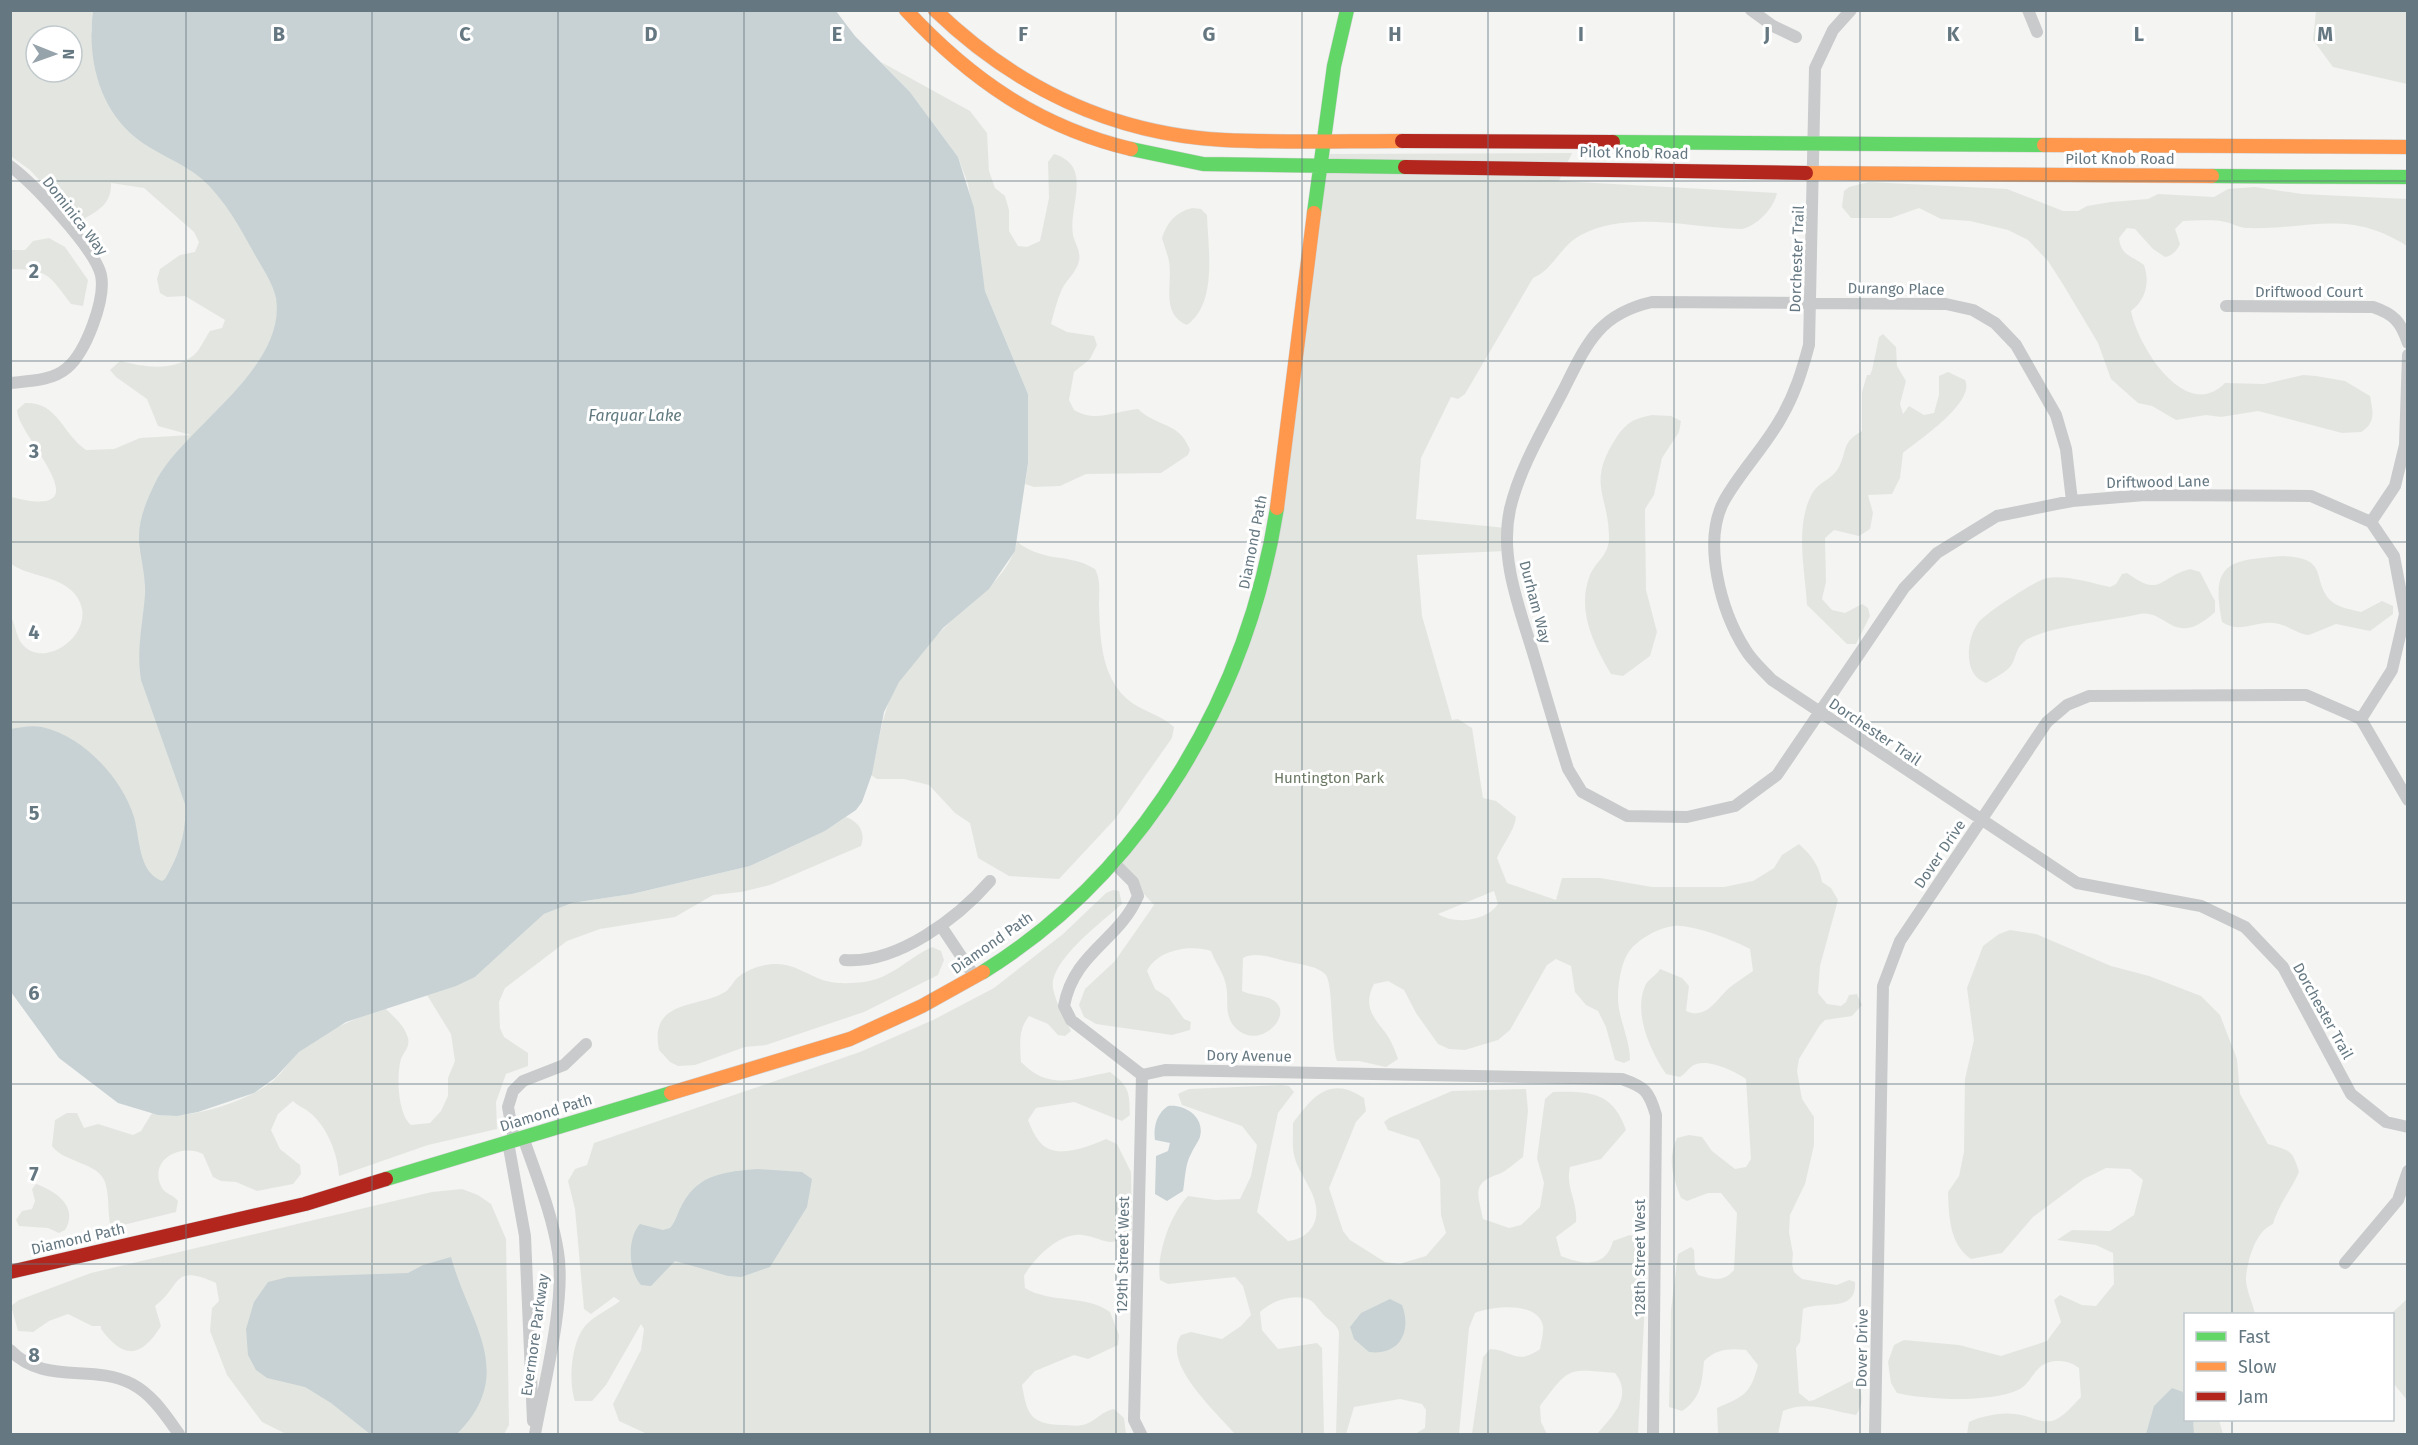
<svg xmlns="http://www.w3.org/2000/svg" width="2418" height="1445" font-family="'Fira Sans',sans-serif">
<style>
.green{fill:#e3e6e0;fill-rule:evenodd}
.water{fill:#c8d2d4}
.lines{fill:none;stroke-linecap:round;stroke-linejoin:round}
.fast-casing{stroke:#d1d2d3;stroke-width:15}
.slow-casing{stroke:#d1d2d3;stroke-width:15}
.jam-casing{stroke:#d1d2d3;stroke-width:15}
.street{stroke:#c9cacb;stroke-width:12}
.fast{stroke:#63d668;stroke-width:14}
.slow{stroke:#ff974d;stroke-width:14}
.jam{stroke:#b3261e;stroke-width:14}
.grid{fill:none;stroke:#657882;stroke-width:1.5;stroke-opacity:0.55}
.labels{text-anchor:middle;stroke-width:6;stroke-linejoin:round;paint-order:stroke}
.street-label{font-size:15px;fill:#657882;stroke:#fff}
.park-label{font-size:15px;fill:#6b7964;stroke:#fff}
.water-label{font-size:16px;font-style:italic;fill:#617a7f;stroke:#fff}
.grid-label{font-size:20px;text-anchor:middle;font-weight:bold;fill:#657882;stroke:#fff;stroke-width:6;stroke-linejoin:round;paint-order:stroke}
</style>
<rect width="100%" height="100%" fill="#f4f4f3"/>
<path class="green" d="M11 11H93L91 32 187 147 283 285 196 894 11 846V617C16 625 16 639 24 646 48 671 105 626 73 592 58 576 28 576 11 564V497C109 522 17 436 17 410L25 403C58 402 61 432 86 450L114 449 140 438 191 435 158 426 147 399 116 377 110 370 120 361C144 367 173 372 194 355 200 350 205 338 210 331L222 328 225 320 185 296 167 297 160 293 157 279 160 269 180 255 195 252 199 242 194 232 144 188 111 183C112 205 96 212 78 222L30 170 12 157ZM36 36H72V72H36Z
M2316 11H2407V84L2333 67 2313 40Z
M881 62 970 111 987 133 989 171 995 188 1005 196 1009 210V231L1018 246 1027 247 1040 241 1049 198 1048 162 1054 154C1094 166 1068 206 1073 235 1075 244 1081 251 1079 261 1076 273 1067 279 1062 289 1057 300 1054 312 1051 324L1067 332 1094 336 1097 345 1090 359 1074 372 1069 400 1074 410C1096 423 1115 411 1138 409 1158 428 1179 421 1190 450L1188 455 1161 473 1086 474 1060 486 1034 487 1025 484 1028 463V394L985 291 968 184 958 157 910 92Z
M1572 153 1559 181 1777 193C1774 208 1757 226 1742 229 1690 228 1629 210 1581 235 1561 245 1553 270 1533 278L1465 394 1458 399 1451 397 1421 458 1416 519 1506 528V551L1417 555 1422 616 1452 720 1458 719 1472 728 1483 798 1496 801 1516 817C1514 832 1503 843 1497 858L1507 883 1556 900 1562 878H1600L1652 887H1724L1753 881 1774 868 1782 855 1799 844C1812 856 1819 865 1822 882L1831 888 1838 900 1820 966 1818 993 1827 1004 1841 1006 1846 1002 1849 995 1857 994 1862 1005 1852 1016 1825 1020 1820 1025 1799 1059 1797 1071 1802 1099 1814 1117V1145L1805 1184 1790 1215 1789 1232 1793 1254 1792 1264 1794 1272 1802 1279 1837 1285 1849 1280 1855 1282C1857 1314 1821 1300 1803 1309L1800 1342 1796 1348 1799 1393 1809 1401 1814 1400 1853 1380 1858 1381C1862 1394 1864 1404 1856 1415 1830 1411 1809 1400 1783 1411L1778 1434H1718L1717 1408C1744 1396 1750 1395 1758 1365L1746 1350C1730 1348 1716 1349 1704 1361 1702 1382 1701 1399 1682 1411L1669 1407 1671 1310 1678 1254 1691 1247 1694 1250 1695 1269 1698 1275C1712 1279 1723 1283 1734 1270L1737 1213 1721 1193H1708L1687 1201 1681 1198C1673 1178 1667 1159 1677 1138L1689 1135 1702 1137 1712 1151 1735 1169 1746 1167 1751 1159 1746 1079C1734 1071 1704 1056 1691 1067 1686 1071 1685 1074 1680 1077L1666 1074C1651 1052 1633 1014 1645 986 1647 980 1657 975 1660 969L1682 978 1689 986 1686 1011C1706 1020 1716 1000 1729 988 1736 982 1745 977 1753 971L1750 949C1733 940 1699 927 1680 926 1664 924 1637 939 1628 953 1621 964 1618 984 1618 997 1618 1019 1630 1038 1630 1060L1624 1063 1615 1060 1606 1027 1598 1011 1586 1005 1575 992 1571 966 1556 959 1547 965 1510 1030 1498 1040 1465 1050 1449 1049 1438 1044 1416 1013 1404 990 1388 981 1374 984C1363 1005 1372 1016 1385 1032 1391 1040 1395 1050 1398 1059L1386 1067 1359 1061H1337C1330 1042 1334 982 1325 974 1316 965 1296 964 1285 961 1272 958 1255 951 1243 958L1242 991C1252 996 1265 995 1273 1000 1297 1014 1257 1055 1233 1025 1224 1013 1229 998 1226 985 1224 974 1215 962 1211 951 1190 944 1157 950 1147 971L1155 989 1169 998 1184 1019 1191 1022 1190 1030 1172 1035 1096 1024 1084 1017 1079 1005 1085 989 1115 961 1154 905 1114 861 1216 703 1259 586 1322 154ZM1494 891 1498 904C1487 921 1455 925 1438 914Z
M1869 182 2007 189 2063 211H2078L2087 206 2111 202 2148 199 2158 194 2214 197 2228 189 2255 187 2302 194 2407 199V246C2347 208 2311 230 2246 228 2237 227 2232 223 2225 222 2212 219 2196 221 2183 221L2175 229 2180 244C2176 252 2173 255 2165 257L2153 249 2135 229 2127 228 2119 238C2121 256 2131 255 2144 265 2150 283 2146 299 2131 311 2138 347 2186 423 2225 383L2264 384 2303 375 2316 376 2345 381 2370 396C2373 412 2376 423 2361 432L2342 433 2258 411 2221 417 2206 415 2176 420 2152 406 2138 403 2111 379 2098 343 2064 286 2048 261 2028 240 2008 230 1970 221 1941 219 1919 208 1891 218H1851L1842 207 1844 191 1849 187Z
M1192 208 1201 209 1207 215C1208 248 1218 303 1187 325 1160 313 1173 285 1169 261 1167 253 1164 245 1162 238 1167 222 1176 212 1192 208Z
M49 238 65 247 88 280 83 306 71 304C49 275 49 270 11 269V250H25L33 241Z
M1883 334 1896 347 1897 366 1906 381 1900 404 1903 414 1909 406 1924 415 1934 413 1939 395V376L1948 372 1965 380C1976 402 1919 440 1903 453L1900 478 1892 494 1868 495 1873 513 1870 529 1859 536 1834 530 1825 538 1826 582 1822 599 1832 610 1845 613 1862 604 1868 608 1870 616 1856 644H1847L1807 605C1805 569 1794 525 1813 492 1819 482 1833 479 1839 467 1848 449 1841 443 1862 431V392L1867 375H1870L1872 370 1879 337Z
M1652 415 1671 416 1681 421 1679 432 1662 458 1654 495 1645 509 1646 590 1657 632 1650 656 1623 676 1611 674C1594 645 1576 610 1590 575 1596 561 1608 556 1609 539 1609 493 1586 485 1616 438 1627 422 1633 419 1652 415Z
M1017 542C1047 564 1067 552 1095 569 1101 580 1099 593 1099 605 1100 637 1101 675 1126 698 1140 711 1160 714 1174 727L1172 738 1115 819 1059 879 1009 876 978 858 970 823 955 813 929 785 904 779H877L871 775C879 743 882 710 898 682 910 663 927 644 943 629 969 603 1008 580 1017 542Z
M2283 556C2330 558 2311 578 2330 600 2338 608 2350 609 2361 612L2382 601 2393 606V614L2370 631 2336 624 2309 635C2297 634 2287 624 2273 623 2255 621 2240 634 2222 622 2210 562 2229 560 2283 556Z
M2190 569 2200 572 2215 601V612C2174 650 2167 609 2140 614 2115 620 2043 627 2025 641 2014 649 2017 660 2009 668 2003 674 1993 679 1986 683 1963 676 1966 640 1978 623 1984 614 2036 580 2047 578 2068 575 2090 583 2110 587L2116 584 2122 574 2127 573C2162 598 2157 578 2190 569Z
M846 817C859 822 866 832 861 846L770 885 741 892 713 895 675 917 600 929 567 941 505 988 499 1002 500 1028 504 1037 528 1053V1066L506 1074 496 1102 497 1129 428 1145 339 1176C338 1154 327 1126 309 1112 304 1108 298 1106 293 1101L278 1114 271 1130 280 1149 300 1165 301 1174 293 1184 257 1191 236 1182 221 1181 213 1177 203 1154C181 1143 149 1159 161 1186 164 1194 173 1194 178 1201L176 1212 111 1228C107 1213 110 1197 105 1182 98 1162 64 1163 52 1146L55 1120 67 1113H77L84 1128 98 1124 133 1135 141 1131 152 1113C184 1123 249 1101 274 1080 283 1072 290 1060 299 1052 324 1031 355 1018 385 1008 394 1017 405 1026 408 1038 410 1048 404 1051 401 1059 396 1076 398 1114 411 1125L430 1123 441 1111 448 1096V1078L455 1061 451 1034 427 995 475 977 544 914 572 903 632 894 750 866 825 831Z
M1113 890 1119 891 1122 904C1103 921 1049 961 1053 988 1056 1004 1064 1016 1071 1031L1065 1036 1058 1035 1048 1024 1029 1016C1018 1030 1020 1044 1021 1062 1049 1091 1074 1079 1110 1072 1130 1087 1129 1092 1130 1115L1122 1121 1074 1102 1036 1108 1028 1120C1031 1127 1034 1135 1039 1141 1053 1161 1088 1147 1106 1139L1117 1144 1131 1172 1132 1229C1111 1252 1106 1238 1082 1235 1060 1232 1034 1258 1024 1276L1025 1288C1051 1304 1086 1294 1110 1312L1119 1335 1118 1345 1088 1359 1074 1355 1035 1371 1022 1385C1027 1414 1030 1424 1062 1425 1069 1425 1079 1427 1086 1424 1097 1420 1102 1411 1114 1409L1124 1418 1126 1434H647L619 1421 613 1404 641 1350 644 1329 641 1324 606 1385 592 1401H575C568 1382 571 1338 588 1323 597 1314 610 1309 620 1301L614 1297 591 1314 584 1309 575 1209 568 1181 575 1169 587 1165 594 1143 860 1052 933 1020 994 988 1063 934 1106 893Z
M2010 930 2036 934 2111 966 2149 976 2201 996 2220 1015 2237 1059 2240 1094 2268 1144C2290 1151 2292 1149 2299 1172 2291 1190 2279 1204 2273 1224 2256 1231 2248 1258 2246 1277 2245 1288 2253 1303 2255 1314H2186V1420H2219L2223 1434H1967L1969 1422C1982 1416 2000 1412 2015 1414 2028 1415 2039 1423 2052 1421 2063 1418 2073 1405 2081 1397L2079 1368C2069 1360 2051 1358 2040 1367 2032 1374 2029 1385 2018 1390 1989 1403 1927 1400 1897 1393L1891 1383 1888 1362 1894 1345 1904 1340 1959 1345 2001 1356 2047 1341 2061 1322 2054 1300 2060 1295 2082 1305 2096 1306 2114 1284 2113 1253 2096 1245 2057 1240 2072 1230 2110 1231 2134 1215 2143 1180 2130 1169 2106 1168 2084 1179 2033 1217 2002 1253 1971 1259C1949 1244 1949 1216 1948 1192L1959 1176 1964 1152 1965 1079 1974 1040 1967 988 1983 946 1999 934Z
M932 947 941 951 944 960 938 975 864 1012 766 1045 745 1047 695 1065 678 1066 670 1062 659 1050C649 999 696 1009 725 992 730 989 733 982 737 978 746 970 762 964 775 964 796 963 812 979 831 982 841 984 854 983 864 982 892 978 908 958 932 947Z
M1282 1085 1289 1086 1294 1092 1278 1113 1257 1212 1288 1241C1305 1240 1319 1226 1316 1207 1314 1189 1298 1173 1294 1155 1292 1145 1293 1134 1293 1123 1313 1096 1330 1075 1364 1098L1366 1111 1356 1122 1329 1188 1343 1231 1350 1240 1385 1262 1399 1264 1426 1256 1446 1233 1441 1215 1440 1179 1419 1140 1388 1130 1384 1122 1389 1118 1452 1091 1526 1089 1528 1111 1523 1157C1516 1162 1507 1171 1499 1174 1471 1183 1478 1194 1483 1219L1509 1228 1521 1225 1540 1207 1544 1183 1537 1158 1545 1099 1553 1092C1590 1091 1613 1092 1626 1130L1601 1159 1570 1167C1565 1187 1578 1201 1576 1222L1556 1237 1561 1256C1583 1265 1606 1268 1613 1241L1630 1235 1638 1237 1645 1243 1646 1284 1638 1434H1597C1611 1417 1634 1397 1615 1373 1566 1368 1569 1368 1540 1406L1541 1422 1547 1434H1472L1483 1357 1490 1349C1513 1350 1516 1366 1540 1349 1541 1342 1544 1333 1543 1326 1538 1301 1492 1306 1475 1313L1469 1328 1459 1434H1415L1425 1428 1426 1410 1422 1404 1400 1399 1354 1407 1346 1434H1336L1339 1332C1336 1324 1333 1323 1327 1318 1321 1314 1316 1303 1310 1300 1295 1293 1271 1301 1260 1312L1262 1330 1278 1349 1317 1343 1322 1348 1324 1434H1235C1217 1413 1161 1363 1181 1335L1191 1332 1222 1339 1241 1326 1251 1315 1243 1286 1235 1277 1168 1284 1160 1280C1156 1255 1170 1215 1188 1196L1216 1200 1240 1199 1251 1176 1257 1145 1242 1126 1182 1105 1178 1094 1189 1089Z
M36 1184C56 1191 79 1207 65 1230L59 1233 48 1228 19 1226 16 1220 22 1211 32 1209 35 1201 32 1189Z
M462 1189 478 1195 491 1204 506 1239 509 1425 504 1434H286L262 1422 227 1375 210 1331 212 1308 219 1301 216 1283C171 1263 182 1286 155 1306L161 1326C141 1358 124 1360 101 1329V1326H92L68 1314 49 1321 33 1332 18 1331 11 1306 19 1300 91 1273 432 1192Z
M2407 1299H2408L2407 1400 2393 1383 2391 1314Z"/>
<path class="water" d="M93 11H836L855 36 910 92 958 157 974 208 985 291 1028 394V463L1015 551 989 589 943 628 899 682 884 712 872 774 862 802 856 810 825 831 750 866 632 894 572 903 544 914 475 977 456 986 346 1022 299 1052 275 1078 254 1093 198 1112 177 1116 158 1115 118 1103 59 1058 11 992V729C21 727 32 725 42 727 83 736 122 778 134 817 140 838 138 872 162 881L165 879C179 855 187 832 185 804L141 680C136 649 143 624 145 594 146 576 140 557 139 540 138 519 148 497 157 479 186 426 287 368 276 298 273 283 261 266 254 253 239 226 225 200 202 179 182 162 156 154 136 138 98 107 87 57 93 11Z
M1168 1106C1185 1104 1205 1117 1200 1137 1198 1143 1193 1148 1191 1154 1185 1164 1185 1180 1183 1191L1167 1201 1155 1194 1156 1156 1168 1151 1170 1143 1155 1140C1153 1127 1157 1113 1168 1106Z
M757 1169 802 1172 812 1179 807 1207 770 1267 741 1277 728 1276 675 1261 651 1286 641 1285C628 1271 627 1238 640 1224L663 1230 670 1228C676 1222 678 1211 683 1203 700 1173 726 1172 757 1169Z
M451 1257C469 1323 518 1373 457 1434H370L331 1403 305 1387 267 1378 256 1370 248 1355 246 1329 254 1302 268 1282 288 1277 408 1273 423 1265Z
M1390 1299 1402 1305C1412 1331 1400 1356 1369 1352L1354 1339 1350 1327 1361 1313Z
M2172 1388 2183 1392 2185 1399 2186 1420H2193L2194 1434H2146L2154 1406Z"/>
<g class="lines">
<defs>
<path id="fast" d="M1613 142 2044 145
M1131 149 1203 164 1405 167
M2212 176 2408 177
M1314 213 1334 66 1347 10
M983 972C1146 871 1248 693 1277 508
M386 1179 671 1093"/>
<path id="slow" d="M906 10C970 79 1039 127 1131 149
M935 10C1015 87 1112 134 1224 140 1283 143 1343 141 1402 141
M2044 145 2408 147
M1806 173 2212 176
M1277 508 1314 213
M671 1093 850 1039 922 1006 983 972"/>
<path id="jam" d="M1402 141 1613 142
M1405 167 1806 173
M10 1272 305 1204 386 1179"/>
</defs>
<use href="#fast" class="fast-casing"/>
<use href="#slow" class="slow-casing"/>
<use href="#jam" class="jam-casing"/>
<path class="street" d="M1751 10 1773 26 1796 37
M1851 10 1833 30 1815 68 1809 345C1802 371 1795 394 1781 418 1765 447 1740 472 1724 501 1702 542 1721 611 1745 649 1752 661 1763 670 1772 680L2077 883 2201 906 2245 927 2283 967 2351 1094 2386 1122 2408 1127
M2028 10 2037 32
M10 166C33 183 95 249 101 275 106 299 86 352 67 368 52 381 29 381 10 383
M2226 306 2373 307C2394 314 2401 322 2408 343
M2072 501 2066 449 2056 415 2016 345 1995 323 1973 310 1946 304 1652 302C1599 314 1587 343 1564 389 1544 428 1520 467 1510 509 1499 559 1520 609 1534 656 1545 693 1556 731 1568 769L1582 792 1627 816 1687 817 1735 806 1777 775 1904 588 1937 553 1997 516 2072 501 2145 495 2311 496 2371 522 2394 556 2405 614 2392 670 2361 719
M2371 522 2395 486 2405 445 2408 355
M1112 861 1133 882 1138 896C1119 941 1074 952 1064 1006L1071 1020 1142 1075 1165 1070 1622 1079C1645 1087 1649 1091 1656 1115L1653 1434
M941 926 975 977
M845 960C897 964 958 918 990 881
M523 1137C536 1175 552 1213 558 1252 566 1301 544 1384 535 1434
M514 1140 508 1107 513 1091 523 1081 564 1065 586 1044
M508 1142 525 1236 533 1421
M2345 1263 2398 1200 2408 1171
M10 1350C45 1386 92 1363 132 1384 153 1395 166 1416 179 1434
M1141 1434 1134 1420 1142 1075
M1875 1434 1883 986 1900 941 2047 722 2067 705 2089 696 2306 695 2361 719 2408 800"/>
<use href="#fast" class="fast"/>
<use href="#slow" class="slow"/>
<use href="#jam" class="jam"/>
</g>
<path class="grid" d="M186 10V1434M372 10V1434M558 10V1434M744 10V1434M930 10V1434M1116 10V1434M1302 10V1434M1488 10V1434M1674 10V1434M1860 10V1434M2046 10V1434M2232 10V1314M10 181H2408M10 361H2408M10 542H2408M10 722H2408M10 903H2408M10 1084H2408M10 1264H2408M2232 1420V1434"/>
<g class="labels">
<g class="street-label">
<text transform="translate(1634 153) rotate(1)" y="5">Pilot Knob Road</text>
<text x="2120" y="164">Pilot Knob Road</text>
<text transform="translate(75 216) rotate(52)" y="5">Dominica Way</text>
<text transform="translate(1797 259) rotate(-88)" y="5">Dorchester Trail</text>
<text transform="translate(1896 289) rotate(1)" y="5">Durango Place</text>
<text x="2309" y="297">Driftwood Court</text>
<text transform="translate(2158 482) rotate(-1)" y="5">Driftwood Lane</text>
<text transform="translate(1253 542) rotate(-79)" y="5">Diamond Path</text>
<text transform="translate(1535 602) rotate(75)" y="5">Durham Way</text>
<text transform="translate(1875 732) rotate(34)" y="5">Dorchester Trail</text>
<text transform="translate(1940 854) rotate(-56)" y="5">Dover Drive</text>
<text transform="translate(992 943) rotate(-35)" y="5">Diamond Path</text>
<text transform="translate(2323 1011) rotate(61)" y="5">Dorchester Trail</text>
<text transform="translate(1249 1056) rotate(1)" y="5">Dory Avenue</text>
<text transform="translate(546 1113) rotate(-17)" y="5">Diamond Path</text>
<text transform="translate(78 1239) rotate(-13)" y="5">Diamond Path</text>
<text transform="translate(1123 1255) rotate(-89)" y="5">129th Street West</text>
<text transform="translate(1640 1258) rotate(-90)" y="5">128th Street West</text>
<text transform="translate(535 1335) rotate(-82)" y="5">Evermore Parkway</text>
<text transform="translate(1862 1348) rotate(-89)" y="5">Dover Drive</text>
</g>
<g class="park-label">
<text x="1329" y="783">Huntington Park</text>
</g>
<g class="water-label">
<text x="635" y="421">Farquar Lake</text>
</g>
</g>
<g class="grid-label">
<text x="279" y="41">B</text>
<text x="465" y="41">C</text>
<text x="651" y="41">D</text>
<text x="837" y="41">E</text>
<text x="1023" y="41">F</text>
<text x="1209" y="41">G</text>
<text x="1395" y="41">H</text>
<text x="1581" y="41">I</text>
<text x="1767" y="41">J</text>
<text x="1953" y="41">K</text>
<text x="2139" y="41">L</text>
<text x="2325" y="41">M</text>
<text x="34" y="278">2</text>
<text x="34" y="458">3</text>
<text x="34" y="639">4</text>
<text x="34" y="820">5</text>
<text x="34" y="1000">6</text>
<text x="34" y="1181">7</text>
<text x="34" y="1362">8</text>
</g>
<rect width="2418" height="1445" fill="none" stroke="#657882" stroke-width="24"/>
<rect x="2184" y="1313" width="210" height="108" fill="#ffffff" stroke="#c1c9cd" stroke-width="1.5"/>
<rect x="2196" y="1332" width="30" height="9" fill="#63d668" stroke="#c1c9cd" stroke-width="1.5"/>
<text x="2238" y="1343" font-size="18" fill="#657882">Fast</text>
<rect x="2196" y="1362" width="30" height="9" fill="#ff974d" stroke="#c1c9cd" stroke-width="1.5"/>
<text x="2238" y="1373" font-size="18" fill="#657882">Slow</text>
<rect x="2196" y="1392" width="30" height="9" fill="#b3261e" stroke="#c1c9cd" stroke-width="1.5"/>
<text x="2238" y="1403" font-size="18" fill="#657882">Jam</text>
<g transform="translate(54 54) rotate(91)"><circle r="28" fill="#ffffff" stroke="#c1c9cd" stroke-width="1.5"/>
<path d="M0-4.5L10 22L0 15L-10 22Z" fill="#97a3aa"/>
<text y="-9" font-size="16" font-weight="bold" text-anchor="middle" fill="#657882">N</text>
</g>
</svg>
